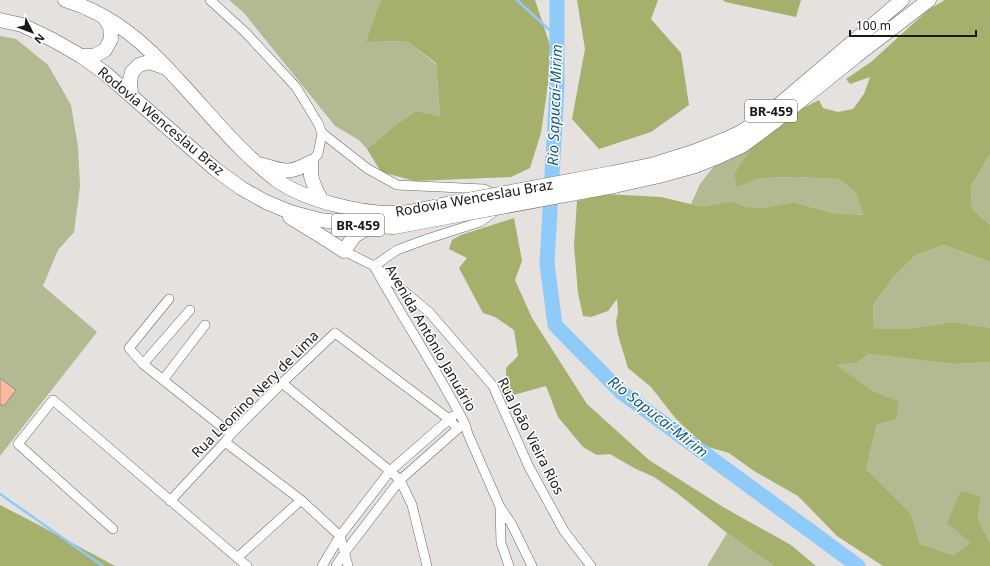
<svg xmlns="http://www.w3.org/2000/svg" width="990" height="566" font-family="'Noto Sans',sans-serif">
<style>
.green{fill:#b3b990}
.forest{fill:#a6af6c}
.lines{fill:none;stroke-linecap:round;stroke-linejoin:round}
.stream{stroke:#8ecbf9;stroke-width:2.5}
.river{stroke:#8ecbf9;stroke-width:15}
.building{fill:#feb89c;stroke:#928e8c}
.minor-casing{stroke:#6c6866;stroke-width:10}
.highway-casing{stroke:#6c6866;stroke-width:15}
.minor{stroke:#fff;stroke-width:9}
.highway{stroke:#fff;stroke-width:14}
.highway-bridge-casing{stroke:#6c6866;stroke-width:15;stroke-linecap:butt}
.highway-bridge{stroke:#fff;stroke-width:14}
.labels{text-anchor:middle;stroke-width:3;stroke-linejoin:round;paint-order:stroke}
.shield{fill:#fff;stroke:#5f5d5d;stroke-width:1}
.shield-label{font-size:13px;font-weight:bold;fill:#1a1818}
.street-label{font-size:14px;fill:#1a1818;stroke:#fff}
.water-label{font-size:15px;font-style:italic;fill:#155a85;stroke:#fff}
</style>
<rect width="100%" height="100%" fill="#e5e1df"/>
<path class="green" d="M229 0H381L367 42 406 41 436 64 440 116 416 111 394 126 367 149 359 140 335 126 244 13Z
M0 36 16 39 48 65 71 105 78 147 80 186 74 232 58 250 43 286 97 332 0 456Z
M754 145 737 187 761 178 796 177 839 179 856 193 865 215 833 213 793 202 765 208 746 207 731 201 703 207 691 204 700 184 718 161Z
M990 154V225L972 209 971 186Z
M944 245 990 262V328L952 322 909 329H874L873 305 894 276 916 255Z
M868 354 954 364 990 362V543L978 519 981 497 972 543 953 555 920 544 911 514 866 469 877 424 899 401 871 390 835 365 857 363Z
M727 533 774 566H707Z"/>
<path class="forest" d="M381 0H535L550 45 548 84 541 133 530 168 511 177 415 181 381 172 367 149 394 126 416 111 440 116 436 63 406 41 366 42Z
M577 0H658L651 19 681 53 689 105 651 132 599 149 572 119 585 49Z
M723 0H801L796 17 725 2Z
M945 0H990V154L971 186 972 209 990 225V262L944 245 916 255 894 276 873 305 874 329H909L952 322 990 328V362L954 364 868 354 857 363 836 365 871 390 899 401 896 419 877 424 866 469 911 514 920 544 953 555 971 543 947 523 961 491 981 497 978 519 990 543V566H883L837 536 798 496 754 471 729 453 705 446 676 419 651 387 628 368 618 335 616 322 618 312 617 299 608 311 591 317 583 316 578 293 574 246 577 201 605 194 661 197 703 207 731 201 746 207 765 208 793 202 833 213 864 215 856 193 839 179 796 177 761 178 737 187 734 174 754 145 791 114 819 100 823 108 838 112 853 109 864 94 870 77 850 84 846 79 871 62 928 10Z
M514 218 522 261 515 280 532 318 587 404 649 460 723 507 791 545 816 566H774L727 533 677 493 654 477 634 468 610 454 597 455 583 447 558 417 546 386 506 397V368L518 356 514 330 495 317 483 313 459 268 467 258 449 249 452 240 461 235Z
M0 505 35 523 115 566H0Z"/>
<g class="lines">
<path class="stream" d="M517 0 557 37
M0 494 103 566"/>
<path class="river" d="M557 0V87L547 264 555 325 621 392 858 566"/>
</g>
<path class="building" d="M0 378 16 390 4 406 0 404Z"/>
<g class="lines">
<defs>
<path id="minor" d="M210 0 246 33 296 87 318 123 322 133 318 154 311 162
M322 133 368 169 397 185 484 189 492 193 494 196
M495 209 494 212 480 222 427 239 397 250 374 266C403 319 437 370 465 424L468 434 500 507 501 543 509 566
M344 251 374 266 429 312 493 386 529 467 564 531 591 566
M169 299 129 348 143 364 231 434
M143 364 190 310
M163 380 205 325
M282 383 390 471 400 480 412 505 427 566
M225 442 301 500 340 536 348 566
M170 501 225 442 231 434 282 383 335 333 449 419 458 429
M500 507 511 523 532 566
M113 529 18 444 53 400 247 566
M237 558 301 500
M322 566 340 536 390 471 453 416
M336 566 345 552 400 480 461 426"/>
<path id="highway" d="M65 0C112 14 146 44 178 80 210 114 240 153 278 181 305 200 362 214 394 213 413 213 432 207 451 203
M0 20 22 25 53 40 81 56 105 73 215 169 241 188 266 202 290 212 320 220 372 226 394 227 453 216
M81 56H94L105 50 111 39 110 26 103 16
M131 94 130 80 132 72 139 65 149 62 166 68
M311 162V176L315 188 322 201
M263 165C285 172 290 174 311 162
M612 173 655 164 693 152 726 139 741 132 767 115 902 0
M614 186 659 176 695 166 718 157 742 146 773 123 856 56 929 0
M290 217 329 241 344 251 354 236 372 226"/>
</defs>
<use href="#minor" class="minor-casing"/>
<use href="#highway" class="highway-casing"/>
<use href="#minor" class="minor"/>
<use href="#highway" class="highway"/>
<defs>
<path id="highway-bridge" d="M451 203 612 173
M453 216 614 186"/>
</defs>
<use href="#highway-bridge" class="highway-bridge-casing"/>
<use href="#highway-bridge" class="highway-bridge"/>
</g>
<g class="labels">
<g class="shield">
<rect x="745" y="100" width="52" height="22" rx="3"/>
<rect x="332" y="214" width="52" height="22" rx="3"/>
</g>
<g class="shield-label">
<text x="771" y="116">BR-459</text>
<text x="358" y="230">BR-459</text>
</g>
<g class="street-label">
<text transform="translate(161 121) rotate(40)" y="5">Rodovia Wenceslau Braz</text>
<text transform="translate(474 198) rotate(-10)" y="5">Rodovia Wenceslau Braz</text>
<text transform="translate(431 338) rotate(60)" y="5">Avenida Antônio Januário</text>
<text transform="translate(255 394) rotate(-45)" y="5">Rua Leonino Nery de Lima</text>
<text transform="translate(531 436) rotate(63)" y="5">Rua João Vieira Rios</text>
</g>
<g class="water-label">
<text transform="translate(555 105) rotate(-88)" y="5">Rio Sapucaí-Mirim</text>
<text transform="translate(658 417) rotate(38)" y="5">Rio Sapucaí-Mirim</text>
</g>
</g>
<g transform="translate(32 32) rotate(132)" stroke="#ffffff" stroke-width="3" paint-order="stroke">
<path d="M0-3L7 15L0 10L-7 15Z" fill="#1a1818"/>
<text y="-6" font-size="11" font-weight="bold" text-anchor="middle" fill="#1a1818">N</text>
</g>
<path d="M850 30v6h126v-6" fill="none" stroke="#1a1818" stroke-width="2"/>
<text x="856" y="30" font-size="12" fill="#1a1818" stroke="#ffffff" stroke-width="3" paint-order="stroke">100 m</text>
</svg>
